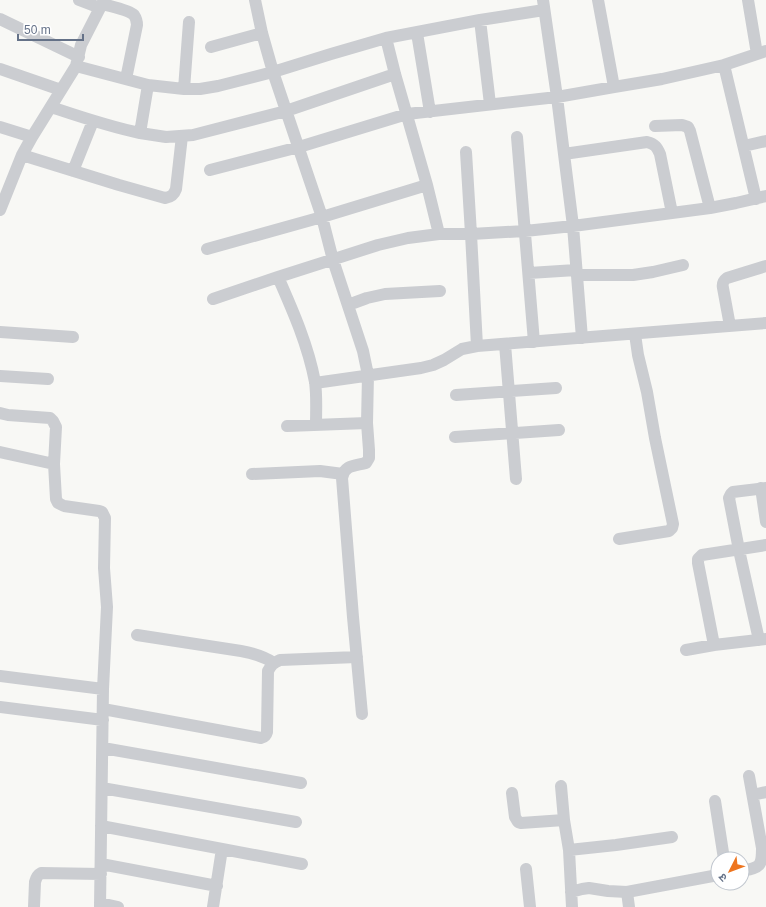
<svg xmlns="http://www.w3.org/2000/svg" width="766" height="907" font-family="Arial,'Noto Sans Devanagari',sans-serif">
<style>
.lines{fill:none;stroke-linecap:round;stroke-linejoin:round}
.minor{stroke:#cbcdd1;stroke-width:12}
</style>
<rect width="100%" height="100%" fill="#f8f8f5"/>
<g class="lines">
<path class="minor" d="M79 0 100 8
M104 0 81 45 76 66 148 85 184 89H200L218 86 273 72 331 54 386 38 480 20 544 10
M255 0 262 33 273 72 322 217 333 260 363 351 368 375 367 423 369 450V458L366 463C355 466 344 465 342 478L353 617 362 714
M543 0 557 97 564 154 573 226 582 338
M598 0 614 87
M748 0 757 54
M102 4C110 6 129 10 134 15 136 18 137 21 137 25L126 79
M0 19 79 57
M480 20 490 104
M417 33 430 112
M211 47 262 33
M724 65 756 199
M0 69 61 90
M148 85 140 133 166 137 193 135 286 111 395 74
M184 89 189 22
M51 107C81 117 110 127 140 133
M655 126 682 125 688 127 690 131 710 208
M0 127 32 137
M517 137 534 342
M744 146 766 141
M466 152 471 234 525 231 573 226 710 208 736 203 766 196
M564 154 647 142C655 144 657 147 660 154L672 213
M22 155 119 185 165 198C171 197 174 195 176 189L182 136
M210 170 299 147 407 114 557 97 614 87 662 79 724 65 766 51
M73 171 93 121
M0 210 22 155 32 137 76 66
M439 234H471L477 346
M207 249 322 217 427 185
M529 273 576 270
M577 275H633L653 272 683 265
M278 277C293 311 308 345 315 382 317 396 316 411 316 425
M213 299 278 277 378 245 408 238 439 234 427 185 395 74 386 38
M348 305 367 298 385 294 440 291
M730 326 723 288C722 283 723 281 727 278L766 266
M0 332 73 337
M505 344 516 479
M0 376 48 379
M315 383 421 368 433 365 444 360 462 349 477 346 766 323
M456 395 556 388
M0 413 8 415 50 418 53 421 56 427 54 464 56 499 58 503 64 506 99 511 102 512 105 518 104 568 107 607 103 689 100 907
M287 426 367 423
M455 437 559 430
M0 452 54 464
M252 474 320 471 343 474
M761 488 766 522
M619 539 669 531 672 528 673 524 655 438 647 392 638 355 635 334
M137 635 241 651C253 653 263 656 274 663
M759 640 739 550 729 498 731 494 733 492 766 488
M714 645 698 563V559L702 555 766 545
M686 650 714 645 766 639
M0 676 103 689
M0 707 103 720
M103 709 261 738C265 737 266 736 267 732L268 671C271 665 273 663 280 660L357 657
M103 748 301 783
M561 786 564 820 569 850 572 907
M102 788 296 822
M512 793 515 817 518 822 521 823 564 820
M753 795 766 792
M715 801 724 859
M101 826 302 864
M569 850 616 845 672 837
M101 864 217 886
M526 869 530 907
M742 871C760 867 762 867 762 848L749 776
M571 892 582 889 589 888 608 891 627 892 718 875
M627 892 629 907
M100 903 118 907
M34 907 35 882C36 878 37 875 41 873L101 874
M213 907 222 849"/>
</g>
<g transform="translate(730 871) rotate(228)"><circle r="19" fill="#ffffff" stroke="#c1c7cf"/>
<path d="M0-3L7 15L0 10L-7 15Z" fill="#ee751f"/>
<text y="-6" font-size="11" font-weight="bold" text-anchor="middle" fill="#657288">उ</text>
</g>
<path d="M18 34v6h65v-6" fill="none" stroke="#657288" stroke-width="2"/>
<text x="24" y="34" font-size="12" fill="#657288" stroke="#ffffff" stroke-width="3" paint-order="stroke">50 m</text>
</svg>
